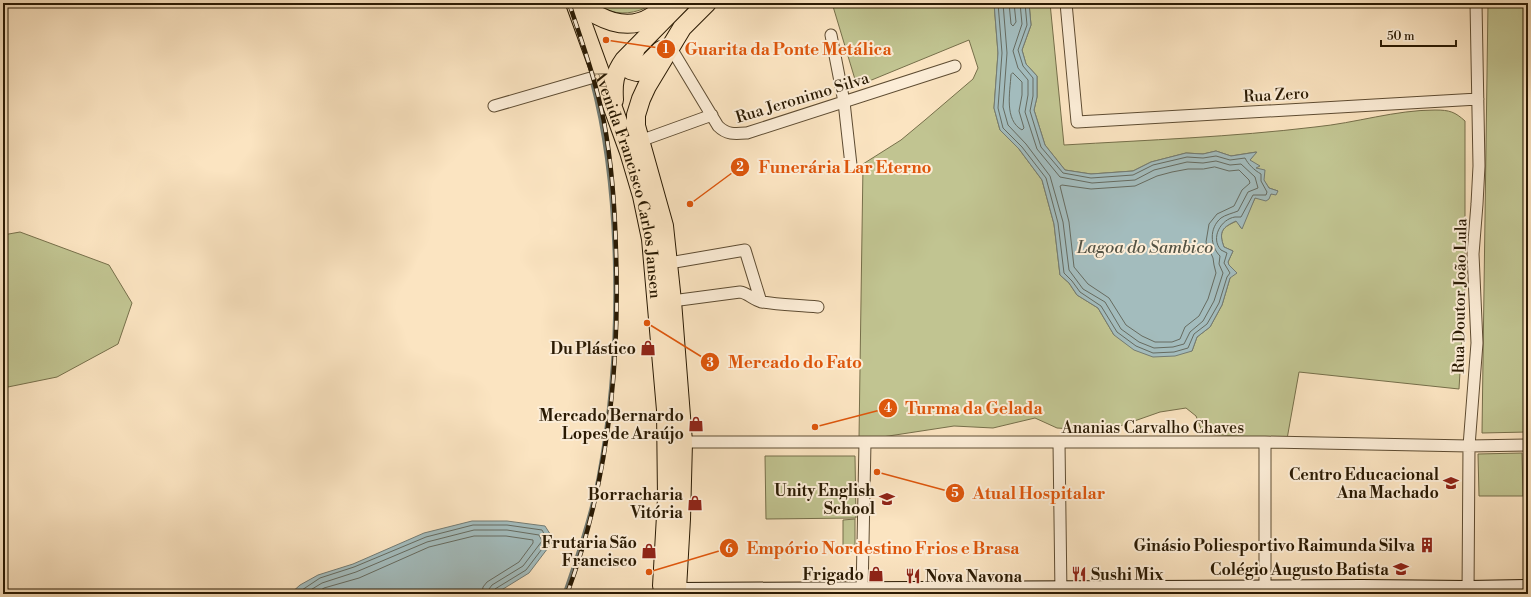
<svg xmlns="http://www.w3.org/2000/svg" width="1531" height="597" font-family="'Libre Bodoni',serif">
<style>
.green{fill:#c1c491;stroke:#766f4a}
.water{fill:#a3bcbd;stroke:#737b73}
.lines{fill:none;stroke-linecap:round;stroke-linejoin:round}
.shore{stroke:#666b60;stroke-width:1}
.stream{stroke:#737b73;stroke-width:3}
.street-casing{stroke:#5e4c32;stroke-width:13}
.secondary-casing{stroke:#2a1a03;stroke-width:18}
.primary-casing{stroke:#2a1a03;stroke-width:20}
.street{stroke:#fcedd7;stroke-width:11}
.secondary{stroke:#fcedd7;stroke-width:16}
.primary{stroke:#fbe4c1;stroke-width:18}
.rail-casing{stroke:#2a1a03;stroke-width:4.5}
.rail{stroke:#fcedd7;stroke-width:3;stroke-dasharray:9;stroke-linecap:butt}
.labels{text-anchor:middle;stroke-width:4;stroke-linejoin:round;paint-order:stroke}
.street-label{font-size:16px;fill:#2a1a03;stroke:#fcedd7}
.poi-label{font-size:16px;font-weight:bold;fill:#2a1a03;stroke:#fcedd7;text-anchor:end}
.water-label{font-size:17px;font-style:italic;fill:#545344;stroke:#fcedd7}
.leader{fill:none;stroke:#de560c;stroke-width:1.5}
.callout-dot{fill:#de560c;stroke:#fcedd7;stroke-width:1.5}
.mark-label{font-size:12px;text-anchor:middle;font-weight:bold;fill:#fff}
.callout-label{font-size:17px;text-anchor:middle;font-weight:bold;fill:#de560c;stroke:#fcedd7;stroke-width:4;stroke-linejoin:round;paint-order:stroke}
</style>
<rect width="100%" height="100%" fill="#fbe4c1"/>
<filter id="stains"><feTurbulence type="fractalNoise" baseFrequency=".005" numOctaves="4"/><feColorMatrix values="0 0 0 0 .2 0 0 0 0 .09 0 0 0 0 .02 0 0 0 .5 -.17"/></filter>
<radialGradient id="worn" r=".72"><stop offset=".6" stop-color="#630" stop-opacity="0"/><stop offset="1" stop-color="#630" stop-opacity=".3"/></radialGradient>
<path class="green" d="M597 3H654C643 11 625 16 611 11 606 9 601 6 597 3Z
M832 3H994L998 53 994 108 1000 130 1019 149 1042 180 1054 224 1060 275 1069 283 1077 295 1098 308 1114 335 1192 351 1197 337 1210 327 1222 305 1230 278 1228 262 1233 251 1224 247C1218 231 1223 227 1237 221L1241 228 1255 198 1271 194 1278 191 1269 188 1250 160 1256 152 1231 156 1216 151 1203 154 1186 153 1151 162 1133 171 1091 174 1065 170 1045 145 1034 110 1037 97V76L1026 64 1022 50 1031 25 1029 3H1050L1064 145C1148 140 1232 137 1315 127 1356 123 1395 110 1435 110 1450 110 1455 112 1465 121V287L1459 389 1299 372 1287 439 1203 434 1196 416 1186 408 1160 412 1106 431 1057 428 1035 418 993 428 954 426 882 437 859 438 863 164 901 140 925 120 973 79 978 68 969 40 857 86Z
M1488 3H1528V432L1482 433Z
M20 232 109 265 132 303 118 344 57 377 3 388V235Z
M1522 453 1523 496H1479L1478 454Z
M765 456H855L856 518 766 519Z
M855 519V551H843V520Z"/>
<path class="water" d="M994 3H1029L1031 25 1022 50 1026 64 1037 76V97L1034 110 1045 145 1065 170 1091 174 1133 171 1151 162 1186 153 1203 154 1216 151 1231 156 1257 152 1250 160 1260 166 1256 168 1265 170 1264 180 1269 188 1278 191 1276 195 1271 194 1269 199 1266 201 1255 198 1242 229 1236 221C1223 227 1218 231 1224 247L1233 251 1228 262 1229 265 1237 273 1230 278 1222 305 1210 327 1197 337 1192 351 1175 356 1153 357 1134 350 1114 335 1098 308 1077 295 1069 283 1060 275 1054 224 1042 180 1019 149 1000 130 994 108 998 53Z
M472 521H507L545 526 554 540 529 573 495 594H290L300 585 318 575 353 564 424 533Z"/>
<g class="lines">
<path class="shore" d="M998 3 1002 53 998 108 1003 128 1022 147 1046 178 1058 223 1064 273 1072 281 1080 292 1101 306 1117 332 1136 346 1153 353 1174 352 1188 348 1194 334 1207 324 1219 303 1227 277 1230 273 1224 263 1227 253C1225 252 1223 251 1221 250 1210 238 1221 219 1235 217 1237 217 1239 217 1241 217L1253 195H1266L1267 192 1261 181V174C1254 170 1248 164 1245 158L1230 160 1216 156 1203 158 1187 157 1153 165 1133 175 1091 178 1063 173 1041 147 1030 111 1033 96V78L1023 66 1018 50 1027 25 1025 3
M1003 3 1007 53 1003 107 1008 125 1026 144 1050 176 1063 222 1069 270 1083 289 1105 302 1121 329 1139 342 1154 348 1173 347 1184 344 1190 332 1203 321 1214 301 1223 273 1219 264 1220 256C1210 246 1209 228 1221 218 1225 215 1233 213 1238 211L1248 192 1258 188 1255 177 1241 164 1230 165 1216 161 1203 163 1187 162 1154 170 1135 180 1092 183 1060 177 1037 149 1025 112 1028 95V80L1018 68 1013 51 1022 24 1020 3
M1009 3 1011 24 1013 26 1016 22 1014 3
M1013 73 1022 82V95L1019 111 1024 128 1022 130C1004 120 1010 92 1011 75Z
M1215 167 1229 171 1239 170 1249 180 1250 183 1242 190 1234 206 1217 214 1209 224 1206 242 1213 258 1214 265 1216 273 1208 299 1199 316 1185 327 1180 339 1172 342H1155L1142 336 1126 325 1109 298 1088 284 1074 267 1069 222 1060 186 1062 185 1091 189 1135 186 1157 176 1172 172 1188 169H1203Z
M296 594 320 578 354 567 426 537 473 525H507L542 530 548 541 526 570 495 589 493 594
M304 594 322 583 356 572 427 542 474 530H507L539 535 542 541 523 566 492 585 489 589 488 594
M315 594 324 588 359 578 429 547 474 536H506L533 540V543L519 562 487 582 483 587 482 594"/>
<path class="stream" d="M564 594C577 556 590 518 598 478 612 403 617 327 614 250 612 192 606 136 591 80"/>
<defs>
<path id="street" d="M1066 3 1077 122 1478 99
M831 35 844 102 851 165
M671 48 718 126C727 135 735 134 747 133L955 66
M494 106 601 75
M640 141 712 115
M669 263 745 250 761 302
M672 301 740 292C748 293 753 300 762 302 780 305 799 305 818 307
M683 442H1265L1469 446 1528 445
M1059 443 1061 594
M862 594 865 442
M1265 594V442
M1468 594 1469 446 1477 343 1473 254 1477 204 1479 166 1476 3"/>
<path id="secondary" d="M678 591 1361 588 1468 589 1528 588"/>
<g id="primary">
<path id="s1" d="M575 3 629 152 642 196 651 239 666 410 667 498 662 586"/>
<path d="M577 3C599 18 625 33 651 17 657 13 663 8 669 3"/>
<path d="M635 51C630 57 625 62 630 70L637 72 645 66 661 50"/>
<path d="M614 100C613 83 614 74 624 60L680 3"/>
<path d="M677 589 681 519 683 442 672 301 664 226 636 126V115L641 99 647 86 682 28 707 3"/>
</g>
</defs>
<use href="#street" class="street-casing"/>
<use href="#secondary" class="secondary-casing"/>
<use href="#primary" class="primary-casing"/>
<use href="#street" class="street"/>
<use href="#secondary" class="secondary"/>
<use href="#primary" class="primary"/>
<defs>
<path id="rail" d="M567 594C608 484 620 368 616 252 615 208 612 165 604 122 596 81 582 42 569 3"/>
</defs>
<use href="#rail" class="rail-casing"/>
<use href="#rail" class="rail"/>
</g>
<defs>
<symbol id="shop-bare" viewBox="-9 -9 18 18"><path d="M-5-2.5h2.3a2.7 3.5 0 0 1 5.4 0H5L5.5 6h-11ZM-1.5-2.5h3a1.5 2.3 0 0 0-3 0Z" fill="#8f2418" stroke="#fcedd7" stroke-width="2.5" paint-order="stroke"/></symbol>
<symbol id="school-bare" viewBox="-9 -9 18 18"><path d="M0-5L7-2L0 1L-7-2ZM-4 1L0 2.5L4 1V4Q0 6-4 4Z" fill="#8f2418" stroke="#fcedd7" stroke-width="2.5" paint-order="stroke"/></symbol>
<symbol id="building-bare" viewBox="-9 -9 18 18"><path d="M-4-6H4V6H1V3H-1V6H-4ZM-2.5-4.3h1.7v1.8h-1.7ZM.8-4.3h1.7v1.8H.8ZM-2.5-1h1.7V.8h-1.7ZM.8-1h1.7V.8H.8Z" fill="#8f2418" stroke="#fcedd7" stroke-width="2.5" paint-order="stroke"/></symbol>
<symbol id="restaurant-bare" viewBox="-9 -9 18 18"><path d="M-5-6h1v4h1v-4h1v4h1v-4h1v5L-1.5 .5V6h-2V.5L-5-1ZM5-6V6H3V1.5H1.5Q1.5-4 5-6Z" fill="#8f2418" stroke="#fcedd7" stroke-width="2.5" paint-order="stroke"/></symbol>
</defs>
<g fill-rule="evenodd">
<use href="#shop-bare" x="637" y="337" width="22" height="22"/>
<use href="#shop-bare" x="685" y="413" width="22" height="22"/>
<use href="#school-bare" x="1440" y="472" width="22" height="22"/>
<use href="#school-bare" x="876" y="488" width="22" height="22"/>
<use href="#shop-bare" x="684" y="492" width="22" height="22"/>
<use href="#building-bare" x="1416" y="534" width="22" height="22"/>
<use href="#shop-bare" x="638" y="540" width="22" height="22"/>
<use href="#school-bare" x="1390" y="558" width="22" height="22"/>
<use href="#shop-bare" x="865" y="563" width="22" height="22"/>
<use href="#restaurant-bare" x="1068" y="563" width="22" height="22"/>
<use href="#restaurant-bare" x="902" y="565" width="22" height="22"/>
</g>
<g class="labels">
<g class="street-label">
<text transform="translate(1276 94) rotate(-3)" y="6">Rua Zero</text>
<text transform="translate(802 97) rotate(-17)" y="6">Rua Jeronimo Silva</text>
<text dy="6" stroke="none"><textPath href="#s1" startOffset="190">Avenida Francisco Carlos Jansen</textPath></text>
<text transform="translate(1459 296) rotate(-89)" y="6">Rua Doutor João Lula</text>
<text x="1153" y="433">Ananias Carvalho Chaves</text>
</g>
<g class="poi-label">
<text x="636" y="354">Du Plástico</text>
<text x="684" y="421">Mercado Bernardo<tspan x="684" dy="18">Lopes de Araújo</tspan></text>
<text x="1439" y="480">Centro Educacional<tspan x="1439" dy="18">Ana Machado</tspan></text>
<text x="875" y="496">Unity English<tspan x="875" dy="18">School</tspan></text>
<text x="683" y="500">Borracharia<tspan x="683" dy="18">Vitória</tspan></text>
<text x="637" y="548">Frutaria São<tspan x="637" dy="18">Francisco</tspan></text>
<text x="1415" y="551">Ginásio Poliesportivo Raimunda Silva</text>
<text x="1389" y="575">Colégio Augusto Batista</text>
<text x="864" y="580">Frigado</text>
<text x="1091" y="580" text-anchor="start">Sushi Mix</text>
<text x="925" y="582" text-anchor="start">Nova Navona</text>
</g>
<g class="water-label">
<text x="1145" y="253">Lagoa do Sambico</text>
</g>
</g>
<path class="leader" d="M606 40L666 49M690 204L740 167M647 323L710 362M815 427L888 408M877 472L955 493M649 572L729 548"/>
<g class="callout-dot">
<circle cx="606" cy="40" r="4"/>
<circle cx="690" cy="204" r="4"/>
<circle cx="647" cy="323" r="4"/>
<circle cx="815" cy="427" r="4"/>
<circle cx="877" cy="472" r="4"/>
<circle cx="649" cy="572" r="4"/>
<circle cx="666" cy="49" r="10"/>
<circle cx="740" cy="167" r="10"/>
<circle cx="710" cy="362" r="10"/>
<circle cx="888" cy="408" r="10"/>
<circle cx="955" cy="493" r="10"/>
<circle cx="729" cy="548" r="10"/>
</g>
<g class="mark-label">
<text x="666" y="53">1</text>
<text x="740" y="171">2</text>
<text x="710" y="367">3</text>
<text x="888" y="412">4</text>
<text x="955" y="497">5</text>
<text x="729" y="553">6</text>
</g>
<g class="callout-label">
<text x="788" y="55">Guarita da Ponte Metálica</text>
<text x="845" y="173">Funerária Lar Eterno</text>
<text x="795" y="368">Mercado do Fato</text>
<text x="974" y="414">Turma da Gelada</text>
<text x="1039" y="499">Atual Hospitalar</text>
<text x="883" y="554">Empório Nordestino Frios e Brasa</text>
</g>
<rect width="1531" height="597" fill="none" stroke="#fbe4c1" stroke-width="16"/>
<rect x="4" y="4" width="1523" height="589" fill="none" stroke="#2a1a03" stroke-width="2"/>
<rect x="8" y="8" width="1515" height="581" fill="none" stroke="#2a1a03"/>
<path d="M1381 40v6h75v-6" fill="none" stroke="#2a1a03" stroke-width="2"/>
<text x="1387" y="40" font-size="12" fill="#2a1a03" stroke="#fcedd7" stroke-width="3" paint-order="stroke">50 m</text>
<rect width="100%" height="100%" filter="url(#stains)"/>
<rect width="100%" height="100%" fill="url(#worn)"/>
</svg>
